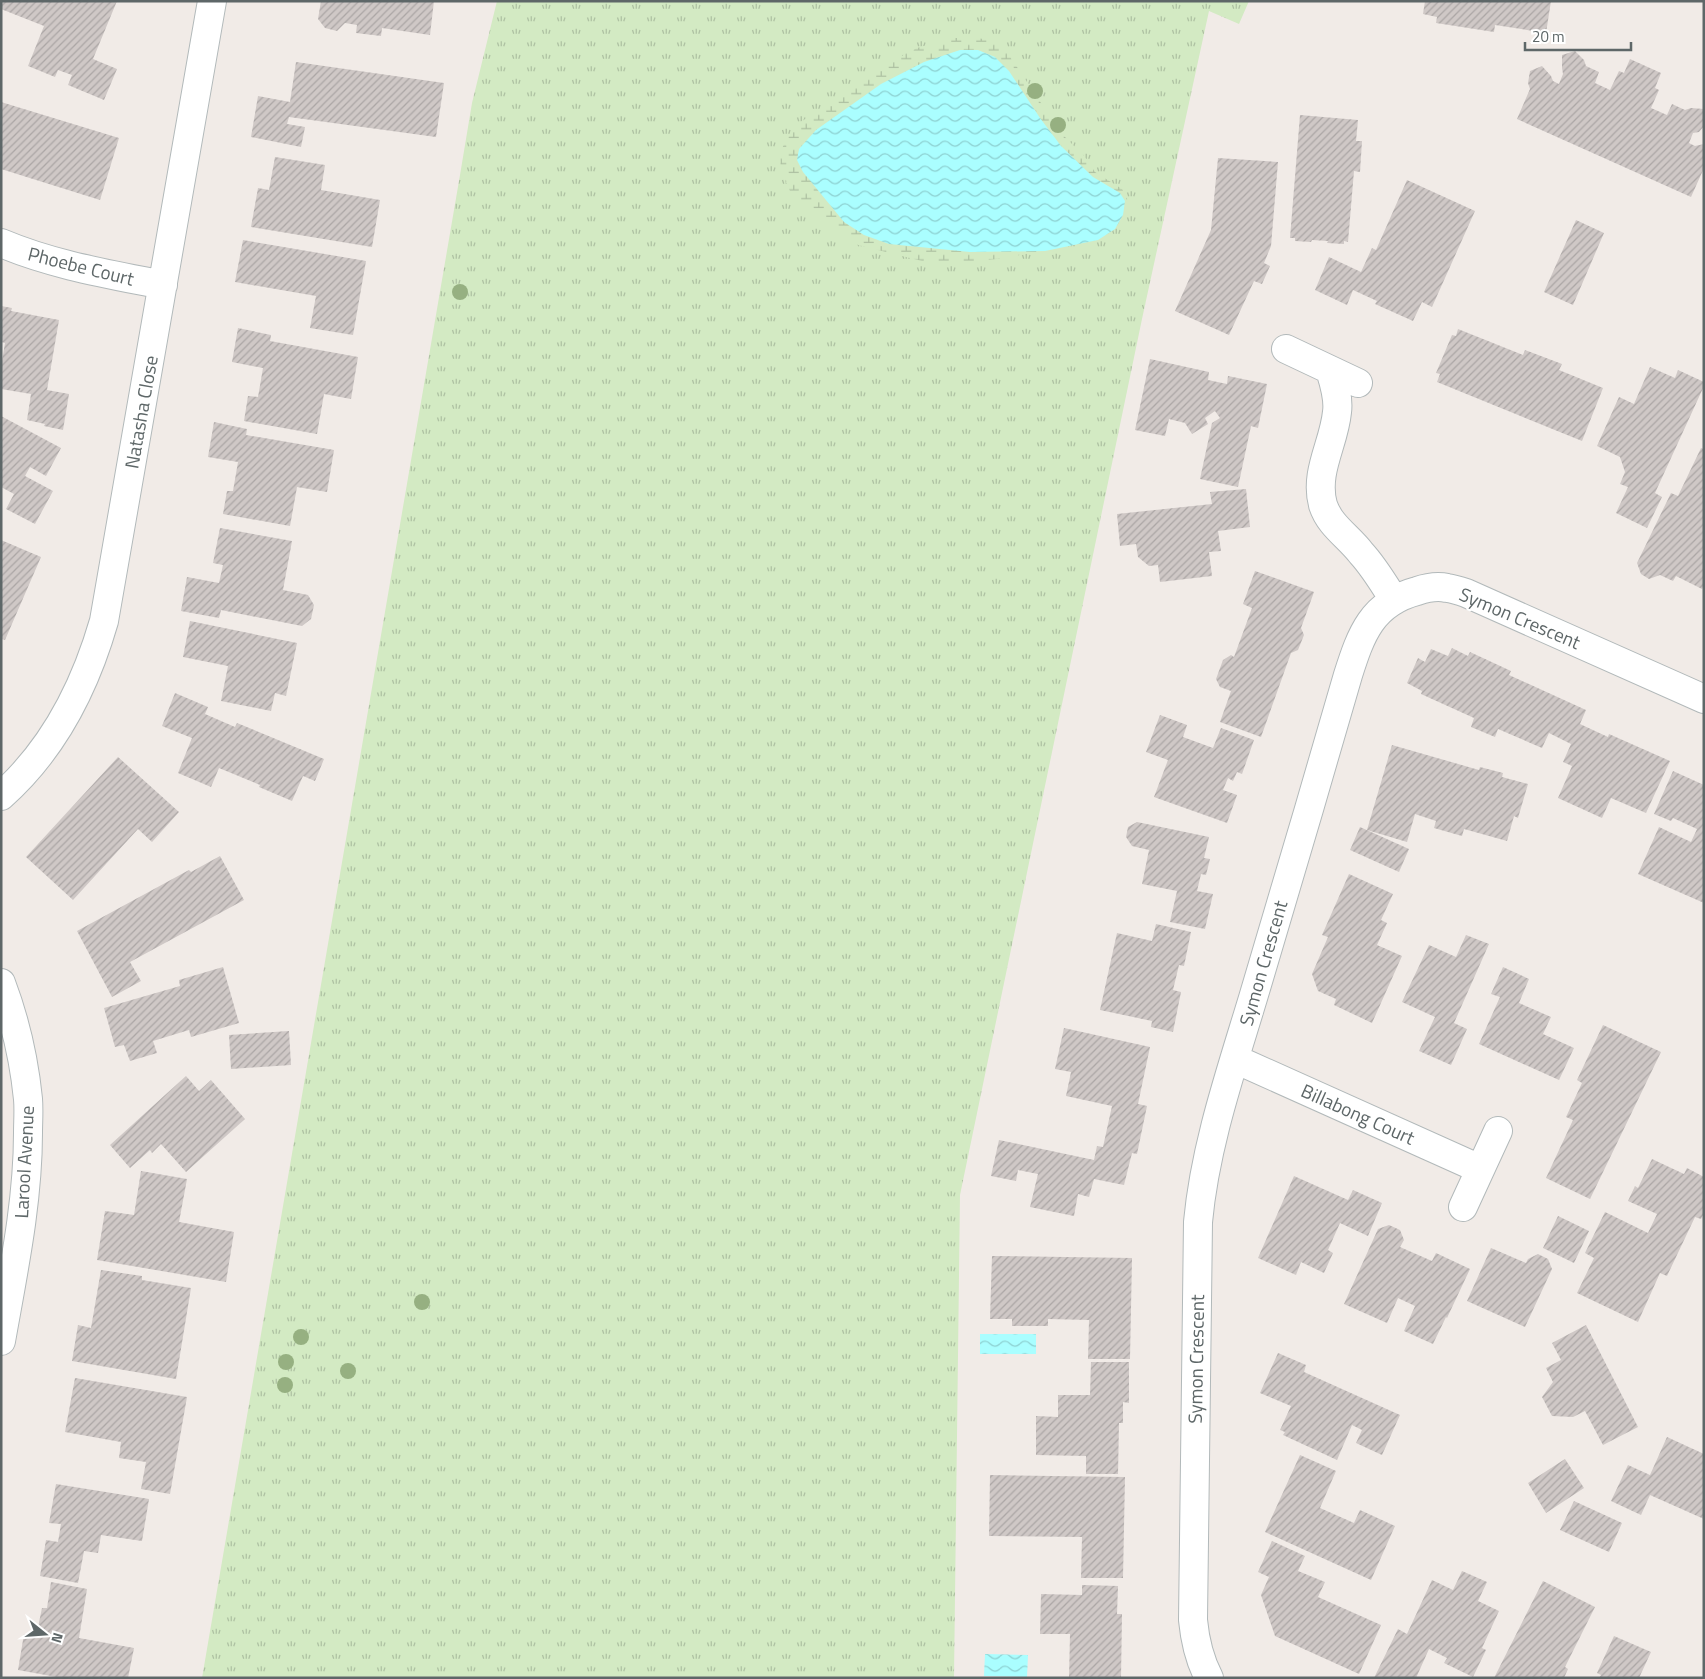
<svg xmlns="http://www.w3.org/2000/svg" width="1705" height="1679" font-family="'Titillium Web',sans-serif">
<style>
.grass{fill:url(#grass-tufts)}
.wetland{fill:url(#wetland-marsh);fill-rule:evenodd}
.water{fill:url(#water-waves)}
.building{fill:url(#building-hatch)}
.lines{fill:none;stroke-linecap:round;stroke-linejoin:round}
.minor-casing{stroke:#b2b9ba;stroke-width:30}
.minor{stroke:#fff;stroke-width:28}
.tree{fill:#96b081}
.labels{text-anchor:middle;stroke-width:4.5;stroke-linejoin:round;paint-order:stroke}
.street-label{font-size:19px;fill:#5e6768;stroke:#fff}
</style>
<defs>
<pattern id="grass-tufts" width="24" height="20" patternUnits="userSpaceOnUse" patternTransform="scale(1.25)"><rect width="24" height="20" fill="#d3eac3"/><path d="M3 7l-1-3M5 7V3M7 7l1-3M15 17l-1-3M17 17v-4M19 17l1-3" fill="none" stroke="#aec1a2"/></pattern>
<pattern id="wetland-marsh" width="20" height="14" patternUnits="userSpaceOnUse" patternTransform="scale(1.25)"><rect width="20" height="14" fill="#d3eac3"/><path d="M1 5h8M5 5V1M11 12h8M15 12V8" fill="none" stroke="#aec1a2"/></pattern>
<pattern id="water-waves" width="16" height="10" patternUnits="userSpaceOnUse" patternTransform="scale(1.25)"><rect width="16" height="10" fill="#aafeff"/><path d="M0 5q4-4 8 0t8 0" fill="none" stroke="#8ed1d2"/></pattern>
<pattern id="building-hatch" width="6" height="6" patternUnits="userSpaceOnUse" patternTransform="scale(1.25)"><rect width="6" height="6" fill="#cfc8c6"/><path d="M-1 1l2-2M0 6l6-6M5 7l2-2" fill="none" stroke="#aba6a5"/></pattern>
</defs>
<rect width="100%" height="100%" fill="#f1ebe7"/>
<path class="grass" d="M497 1H1249L1239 24 1209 11 1142 319 960 1195 954 1678H202L460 175 472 103Z"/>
<path class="wetland" d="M952 38C976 38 988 35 1007 52L1061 133 1084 156 1095 172 1122 189 1127 198 1128 207 1115 229 1098 240 1005 258 962 263 926 262 858 245 811 213 790 191 781 171 780 154 786 139 798 124 875 70 917 48ZM1009 71 1040 118 816 130 834 117Z"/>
<path class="water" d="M960 50H978L995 57 1009 71 1040 118 1061 146 1093 177 1120 193 1125 201 1123 215 1115 229 1098 240 1045 251 970 252 889 244 864 235 844 222 803 172 797 160 799 149 816 130 881 84 924 62Z
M980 1334H1036V1354H980Z
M985 1654 1028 1655 1027 1677 984 1676Z"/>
<path class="building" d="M1 1H117L93 59 117 69 104 100 68 85 72 75 58 70 55 77 28 66 44 26 1 9Z
M321 1H434L430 35 382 28 381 36 356 33 357 25 345 23 337 31 325 28 318 19Z
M1425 1H1551L1546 33 1495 25 1494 32 1436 23 1437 17 1423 14Z
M1575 51 1584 60 1586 66 1599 72 1595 83 1610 90 1619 71 1624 73 1630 59 1661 73 1655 88 1659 90 1651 108 1667 115 1672 104 1685 110 1691 108 1704 109V126L1699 132 1693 133 1689 143 1695 146 1704 144V168L1691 197 1517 119 1530 89 1528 83 1530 71 1542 66 1551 76 1553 81 1559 84 1563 74 1562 68V55Z
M296 62 444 83 436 137 289 117 287 124 305 127 301 147 251 137 258 96 290 102Z
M1 102 119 138 100 200 1 169Z
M1300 115 1358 120 1356 141H1362L1360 172 1354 171 1348 242 1344 241V244L1327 243 1328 241 1312 240 1311 242 1295 241V238H1290Z
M275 157 325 165 321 190 380 200 372 247 251 227 258 188 269 190Z
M1218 158 1278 162 1271 246 1264 263 1270 266 1262 284 1254 281 1229 335 1175 311 1211 230Z
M1407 180 1475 211 1432 307 1422 302 1413 321 1375 304 1377 301 1353 290 1347 305 1315 290 1329 257 1361 272 1372 248 1376 250Z
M1576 220 1604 233 1573 305 1544 292Z
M243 240 366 261 353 335 310 328 316 296 235 282Z
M1 306 12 308 11 311 59 320 47 390 69 394 63 430 44 426 45 424 27 420 31 394 1 389V367L5 343 1 342Z
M238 328 271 335 270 341 358 357 351 399 324 394 317 434 244 421 248 396 258 397 263 368 232 362Z
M1458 329 1523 355 1525 350 1562 364 1559 370 1603 388 1582 441 1437 382 1440 374 1436 373 1452 335 1456 336Z
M1150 359 1209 372 1208 380 1227 384 1228 376 1267 384 1258 428 1251 426 1238 487 1200 479 1212 423 1220 418 1215 411 1205 418 1208 424 1192 434 1185 423 1169 419 1165 436 1135 430Z
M1650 367 1675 378 1678 370 1704 382V386L1655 493 1662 497 1647 528 1616 513 1628 487 1620 484 1625 472 1620 457 1597 446 1619 397 1634 404Z
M1 416 61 448 46 476 30 467 25 476 53 491 35 524 6 509 14 494 1 487Z
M214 422 247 429 246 435 334 450 327 492 297 487 290 526 223 514 227 491H233L238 462 208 457Z
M1701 448 1704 449V585L1702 589 1676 576 1673 581 1660 575 1649 579 1641 574 1637 563 1671 493 1678 496Z
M1246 489 1250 527 1218 531 1221 551 1209 552 1212 576 1160 582 1158 565 1149 566 1138 557 1136 544 1120 546 1117 514 1212 504 1210 492Z
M220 528 292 541 283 590 308 595 314 605 311 619 302 626 221 610 219 618 181 611 187 577 219 583 223 565 213 563Z
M1 540 41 557 5 640 1 639Z
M1255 571 1314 592 1301 628 1304 635 1298 650 1291 653 1261 737 1220 722 1231 691 1220 687 1216 679 1223 660 1231 655 1234 657 1252 608 1243 604Z
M190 621 297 643 286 696 275 693 271 711 221 701 228 666 183 657Z
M1452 648 1468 656 1470 652 1511 671 1509 675 1586 710 1580 724 1608 737 1609 734 1670 761 1646 813 1611 798 1602 818 1558 798 1572 766 1563 762 1571 744 1549 733 1542 748 1498 729 1495 737 1471 727 1474 718 1421 694 1422 691 1407 683 1418 658 1425 662 1431 649 1448 656Z
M175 693 208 707 205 714 235 727 237 723 324 759 315 781 303 776 292 801 259 787 260 785 219 768 211 787 178 773 192 738 162 726Z
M1160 715 1187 725 1183 737 1213 748 1221 728 1254 740 1242 774 1237 772 1233 781 1228 778 1223 790 1237 795 1227 823 1154 797 1168 760 1146 752Z
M1392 745 1479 770 1480 767 1503 773 1502 777 1528 784 1518 818 1514 816 1507 841 1464 829 1462 836 1434 828 1436 821 1415 814 1407 842 1367 830Z
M118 757 179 812 152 842 138 829 73 900 26 857Z
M1673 771 1704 785V903L1638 874 1659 827 1691 842 1697 829 1673 818 1671 821 1654 814Z
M1137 822 1209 837 1204 858 1210 859 1206 875 1201 874 1197 891 1213 894 1205 929 1170 922 1177 891 1142 884 1149 850 1132 846 1126 837 1128 827Z
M1360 827 1409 849 1399 872 1350 850Z
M220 856 244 900 130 962 141 981 112 997 77 931 189 870 191 872Z
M1349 874 1393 894 1381 920 1387 923 1377 945 1402 956 1372 1023 1334 1005 1336 999 1318 991 1312 974 1328 937 1322 935Z
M1156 924 1191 932 1184 966 1179 965 1173 990 1181 992 1173 1032 1151 1027 1152 1021 1100 1010 1117 933 1152 941Z
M1466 935 1489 944 1454 1023 1467 1029 1451 1065 1419 1051 1435 1017 1402 1002 1429 945 1456 957Z
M223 967 239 1023 191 1037 189 1030 153 1041 157 1053 130 1061 124 1045 115 1047 104 1008 180 986 179 980Z
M1503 967 1529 979 1519 1003 1551 1017 1543 1034 1574 1048 1559 1080 1479 1044 1500 997 1491 994Z
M1603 1025 1661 1052 1590 1199 1546 1178 1573 1120 1566 1117 1582 1083 1577 1080Z
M1064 1028 1150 1047 1138 1104 1147 1106 1137 1154 1132 1153 1124 1185 1094 1179 1089 1197 1078 1194 1074 1216 1030 1207 1038 1174 1018 1170 1016 1181 991 1176 999 1140 1094 1160 1097 1146 1103 1147 1112 1106 1066 1096 1071 1072 1055 1069Z
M289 1031 291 1065 231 1069 229 1035Z
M186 1076 199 1091 211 1080 245 1119 186 1172 161 1144 152 1153 150 1150 130 1168 110 1145Z
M1652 1159 1684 1174 1687 1168 1704 1177V1213L1701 1219 1695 1217 1667 1276 1660 1273 1638 1322 1577 1293 1594 1258 1585 1253 1605 1212 1648 1233 1657 1214 1628 1201 1635 1186 1638 1188Z
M141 1171 187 1179 179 1222 234 1232 226 1282 97 1260 105 1211 134 1215Z
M1294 1176 1348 1200 1353 1190 1382 1203 1368 1236 1340 1223 1328 1250 1333 1253 1324 1273 1301 1262 1296 1275 1258 1258Z
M1558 1216 1589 1231 1574 1263 1543 1248Z
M1389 1225 1400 1230 1404 1240 1400 1247 1432 1261 1436 1253 1470 1269 1447 1318 1446 1317 1433 1344 1404 1331 1415 1306 1398 1298 1387 1323 1344 1304 1378 1229Z
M1491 1248 1526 1263 1528 1259 1538 1254 1548 1259 1552 1269 1525 1327 1467 1301Z
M992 1256 1132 1258 1130 1359H1088L1089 1320 1048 1319V1326H1012V1319H990Z
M101 1270 142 1276V1280L191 1288 176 1379 72 1361 78 1325 91 1328Z
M1586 1325 1638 1427 1603 1445 1585 1411 1573 1417 1552 1416 1542 1397 1553 1382 1546 1368 1561 1360 1552 1343Z
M1278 1353 1306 1365 1304 1372 1400 1415 1382 1455 1356 1443 1362 1430 1352 1425 1337 1460 1283 1435 1285 1432 1280 1430 1291 1406 1260 1393Z
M1091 1362H1129V1403L1123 1402V1423H1119L1118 1474H1086V1456L1036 1455V1416L1058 1417V1395H1090Z
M75 1378 187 1397 170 1494 141 1489 146 1462 119 1458 121 1442 65 1432Z
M1667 1437 1704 1454V1519L1650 1495 1641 1515 1611 1501 1628 1465 1650 1475Z
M1300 1455 1336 1471 1320 1508 1354 1523 1360 1510 1395 1526 1371 1580 1265 1532Z
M1565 1459 1584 1488 1546 1513 1528 1483Z
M990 1475 1125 1477 1123 1578H1081L1082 1537 989 1536Z
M56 1484 149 1499 142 1541 101 1535 98 1553 84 1551 78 1583 40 1576 46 1540 58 1542 61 1524 49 1523Z
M1574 1501 1622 1523 1609 1552 1560 1530Z
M1272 1541 1305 1556 1298 1571 1325 1582 1318 1597 1381 1625 1359 1674 1275 1636 1261 1595 1269 1577 1258 1572Z
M1462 1571 1487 1582 1478 1601 1499 1611 1482 1648 1486 1650 1473 1677 1444 1663 1447 1658 1429 1649 1416 1678H1374L1398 1629 1407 1634 1432 1580 1453 1590Z
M1543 1581 1595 1607 1565 1667 1568 1669 1564 1678H1494Z
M51 1582 87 1589 79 1638 134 1648 128 1678H62L18 1670 24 1634 36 1637 42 1608H47Z
M1082 1585 1118 1586 1117 1614H1122L1121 1678H1069L1070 1634H1040L1041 1594 1082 1595Z
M1614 1636 1651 1652 1639 1678H1599L1601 1675 1597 1673Z"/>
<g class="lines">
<defs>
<path id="minor" d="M1 243C53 265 108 274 163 285
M1286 349 1358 383
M1330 370C1334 383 1339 398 1337 412 1334 444 1314 472 1323 505 1330 526 1348 536 1361 553 1374 567 1384 584 1394 600
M1 796C54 749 85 687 104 621L212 1
M1 983C15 1020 24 1059 28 1099 29 1110 28 1122 28 1133 28 1203 13 1273 1 1341
M1235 1059 1480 1169
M1463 1207 1498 1131
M1209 1678C1199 1659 1195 1641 1193 1620L1198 1222C1205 1146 1231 1071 1253 998 1285 890 1317 783 1348 675 1361 634 1372 603 1417 591 1426 588 1438 586 1447 588 1454 589 1460 591 1466 593L1704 699"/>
</defs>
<use href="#minor" class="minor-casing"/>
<use href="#minor" class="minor"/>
</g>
<g class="tree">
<circle cx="1035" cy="91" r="8"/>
<circle cx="1058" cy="125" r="8"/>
<circle cx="460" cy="292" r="8"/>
<circle cx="422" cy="1302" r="8"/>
<circle cx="301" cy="1337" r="8"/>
<circle cx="286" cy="1362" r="8"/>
<circle cx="348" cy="1371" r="8"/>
<circle cx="285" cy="1385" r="8"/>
</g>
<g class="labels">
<g class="street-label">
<text transform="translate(81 266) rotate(14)" y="7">Phoebe Court</text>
<text transform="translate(141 412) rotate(-80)" y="7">Natasha Close</text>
<text transform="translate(1520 618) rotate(23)" y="7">Symon Crescent</text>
<text transform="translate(1263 963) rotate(-74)" y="7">Symon Crescent</text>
<text transform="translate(1358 1114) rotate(24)" y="7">Billabong Court</text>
<text transform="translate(24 1162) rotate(-87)" y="7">Larool Avenue</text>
<text transform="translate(1196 1359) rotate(-89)" y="7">Symon Crescent</text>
</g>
</g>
<rect width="1705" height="1679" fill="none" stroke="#5e6768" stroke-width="5"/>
<g transform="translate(45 1634) rotate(107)" stroke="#ffffff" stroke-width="4" paint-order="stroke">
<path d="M0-4L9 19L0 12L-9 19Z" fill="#5e6768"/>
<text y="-8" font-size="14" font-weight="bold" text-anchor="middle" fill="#5e6768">N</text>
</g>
<path d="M1525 42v8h106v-8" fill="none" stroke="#5e6768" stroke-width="2.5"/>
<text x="1532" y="42" font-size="15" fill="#5e6768" stroke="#ffffff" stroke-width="4" paint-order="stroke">20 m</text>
</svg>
